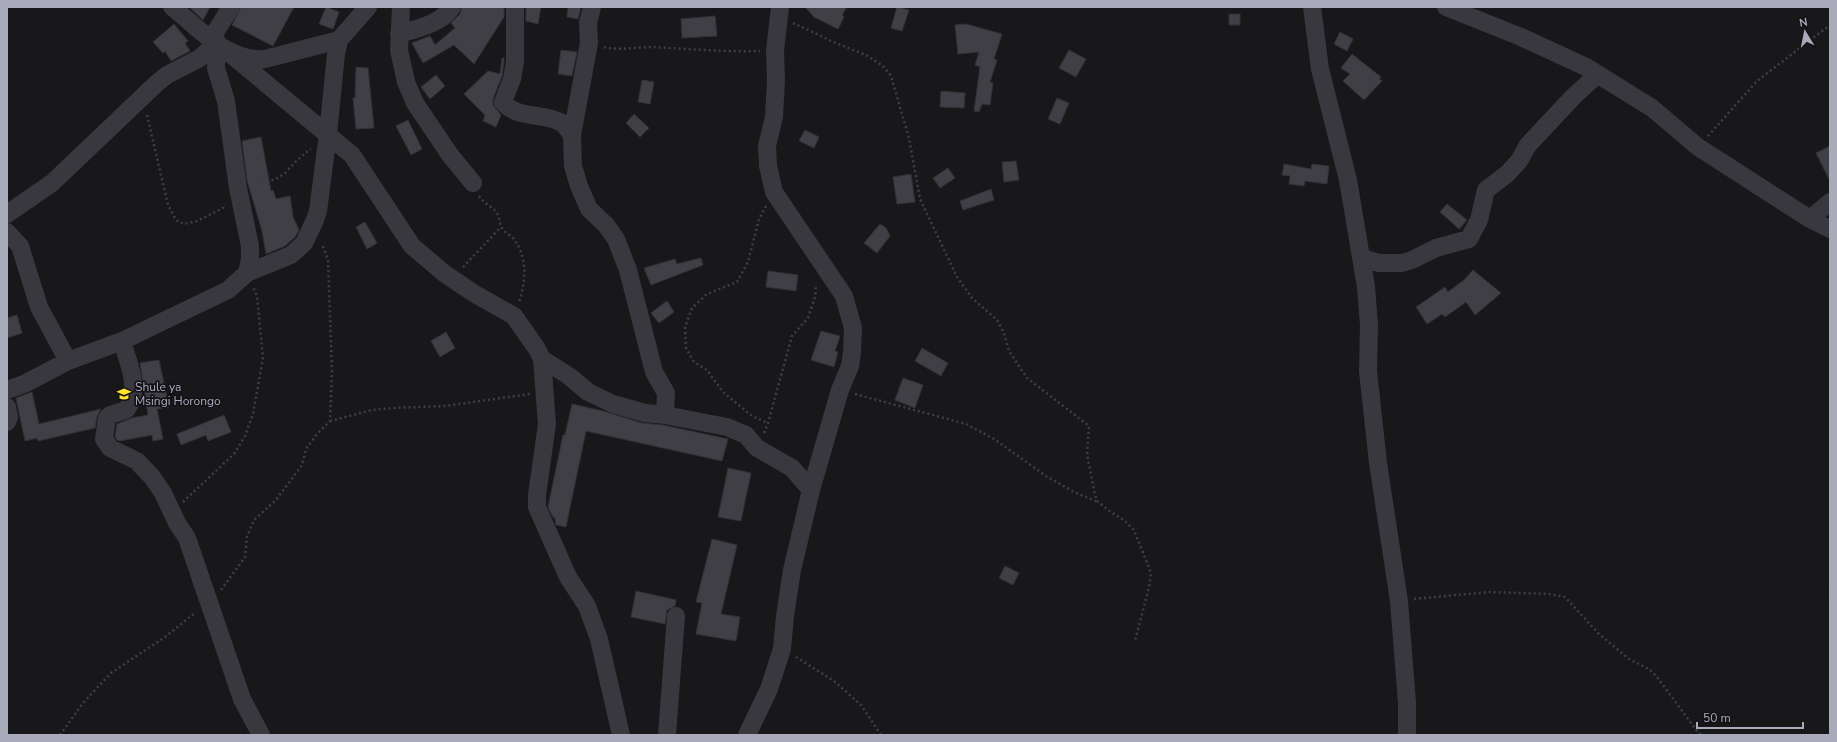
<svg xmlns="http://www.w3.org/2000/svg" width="1837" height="742" font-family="'Nunito Sans',sans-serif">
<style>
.building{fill:#3f3f45;stroke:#323136}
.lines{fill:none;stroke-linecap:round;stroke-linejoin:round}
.path{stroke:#3e3f46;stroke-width:2.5;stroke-dasharray:2 3;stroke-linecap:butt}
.minor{stroke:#39383f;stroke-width:18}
.labels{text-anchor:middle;stroke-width:3.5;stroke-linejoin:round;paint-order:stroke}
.poi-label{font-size:12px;fill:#a9abbb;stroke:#131215;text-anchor:start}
</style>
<rect width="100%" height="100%" fill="#18181a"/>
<path class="building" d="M189 7H210L203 20Z
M241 7H294L273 46 232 25Z
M326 7 339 12 333 29 319 24Z
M462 7H504V17L474 64 454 45 423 63 412 43 430 36 435 45 455 28 451 23 460 14Z
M526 7H541L538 24 526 21Z
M568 7H581L578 19 567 17Z
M805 7H847L842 15 844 17 838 29 814 17Z
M897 7 909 10 902 31 891 28Z
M1229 14H1240V25H1229Z
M715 16 717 36 682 38 681 19Z
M174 24 188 41 185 43 190 51 171 61 165 51 163 53 153 42Z
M966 24 1002 34 994 59 997 60 990 82 993 83 990 105 982 104 979 112 974 111 980 67 975 65 979 52 958 54 955 25Z
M1340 32 1353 39 1347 51 1334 44Z
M561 50 577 52 572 76 558 74Z
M1069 50 1086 59 1076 77 1059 68Z
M1352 54 1381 77 1379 79 1382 81 1364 100 1343 81 1350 74 1341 68Z
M502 58H504V61L502 76 493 99V105L501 115 496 127 483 121 485 115 464 94 488 71 500 74Z
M356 67 368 68 374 128 356 129 353 98H355Z
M436 75 445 86 430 99 421 87Z
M642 80 654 82 650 104 638 102Z
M941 91 965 93 964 108 940 107Z
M1057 98 1069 103 1060 124 1048 119Z
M634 114 649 128 640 137 626 123Z
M408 120 422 149 411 155 396 126Z
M805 130 819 137 814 148 799 141Z
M261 137 271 191 273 190 276 199 290 196 293 217 299 230 295 237 285 246 266 254 262 231 247 180 242 141Z
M1830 146V181L1816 153Z
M1016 161 1019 180 1004 182 1002 162Z
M1284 164 1311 169 1312 164 1329 166 1327 184 1305 181 1304 186 1289 184 1290 176 1282 175Z
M948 168 955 178 940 188 933 178Z
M911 174 915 202 897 204 893 177Z
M991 189 994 200 963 210 960 201Z
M1447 204 1467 220 1459 229 1440 212Z
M365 222 377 243 367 249 356 227Z
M880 224 886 228 890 236 877 253 864 243Z
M701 258 703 265 651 285 644 268 675 259 677 264Z
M1473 270 1501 293 1475 315 1466 302 1445 317 1442 314 1427 324 1416 307 1445 287 1448 292 1464 280Z
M768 271 798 275 796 291 766 287Z
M667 301 674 312 659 323 651 313Z
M17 315 22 333 7 338V318Z
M821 331 840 336 835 351 838 352 834 367 811 360Z
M446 332 455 348 440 357 431 341Z
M922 348 948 363 941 376 915 361Z
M159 360 169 407 157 409 163 439 153 441 152 435 120 441 117 440 115 437 117 424 132 418 148 415 140 363Z
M903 378 923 385 915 408 895 400Z
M32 392 39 424 101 409 97 416 95 428 38 441 37 438 25 441 16 398Z
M572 404 603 411 642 423 663 425 728 439 722 461 586 431 566 527 556 525 555 518 553 517 548 507 563 435H565Z
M224 415 231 432 208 441 206 435 181 445 177 434Z
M728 468 751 473 741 521 718 517Z
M712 539 737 545 721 614 740 617 736 641 696 634 702 603 696 602Z
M1005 566 1019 573 1013 585 999 578Z
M636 591 676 600 675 606 667 610 665 624 631 617Z"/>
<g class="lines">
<path class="path" d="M793 23 838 44 866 55 883 66 891 76 909 138 920 199 957 277 972 298 997 320 1004 333 1009 351 1027 378 1089 426 1087 454 1095 495 1098 502 1111 512 1124 520 1134 530 1151 573 1149 587 1135 641
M604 47C619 51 636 47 653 47 688 49 724 52 760 51
M147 115 168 205 176 220 184 224 197 221 223 208 225 204
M1708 136 1757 81 1830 25
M252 185C264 183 278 180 287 171 295 162 301 156 311 149
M479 196C484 204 492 206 497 213 500 218 499 225 503 230 506 233 510 235 513 238 528 256 526 281 519 302
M766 206 759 219 748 262 737 282 707 294 692 308 685 327 686 348 694 362 707 370 723 392 752 416 768 423
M463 267 501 227
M855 394 966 424 994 439 1046 476 1074 492 1098 502
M330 421 372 410 393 408 445 406 530 394
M764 433 768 423 792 336 808 318 815 297 816 284
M183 502 234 454 245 436 253 414 263 358 257 296 253 287
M221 590 245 557 247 537 254 520 276 500 302 465 306 449 317 434 330 421 332 370 328 260 322 244
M1829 593 1830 592
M1414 599 1489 592 1549 594 1565 597 1598 633 1629 659 1649 669 1657 677 1697 731 1701 735
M796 657 834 681 861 705 881 735
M60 735 83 703 111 673 165 637 196 612"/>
<path class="minor" d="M172 7C199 28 227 62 265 59L339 40
M401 7 399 50 406 82 415 103 450 155 473 183
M515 7V62L512 79 503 102C518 120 544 112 562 123 566 126 569 131 572 135L573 166 579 186 589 209 606 225 616 239 628 270 654 372 666 393 665 415
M1312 7 1320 69 1348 180 1366 287 1369 325 1368 371 1378 463 1399 601 1407 703V735
M1446 7 1521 37 1586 67 1652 108 1698 147 1810 219 1830 229
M399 34C419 28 441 24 452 7
M211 39 231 7
M217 42 216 68 226 101 238 188 250 246V259L247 273
M227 51 352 155 412 246 445 274 475 294 514 316 537 349 542 359 547 424 537 495V507L568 577 587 606 599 639 621 735
M572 135 589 43 588 23 592 7
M7 214 52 183 157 83 167 75 200 58 217 42
M1810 219 1830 202
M7 232 20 246 39 307 68 361
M1361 258 1379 263H1402L1412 260 1436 248 1469 239 1479 220 1486 190 1507 174 1519 161 1528 145 1573 97 1598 74
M122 341C128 363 142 391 126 410L110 415 107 418 104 439 110 448 137 461 152 477 163 493 177 523 187 538 242 699 261 735
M542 359 569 376 588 392 613 404 645 413 665 415 727 427 746 435 757 448 792 468 811 490
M7 390 24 384 68 361 122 341 228 290 247 273 291 255 304 243 315 220 318 211 328 134 336 54 339 40 368 7
M7 407 9 417 7 422
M667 735 676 616
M747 735 769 689 782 649 785 616 792 570 811 490 840 390 850 366 852 352 853 328 844 296 774 192 768 166 767 146 774 117 776 80 775 51 780 7"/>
</g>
<defs>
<symbol id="school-bare" viewBox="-9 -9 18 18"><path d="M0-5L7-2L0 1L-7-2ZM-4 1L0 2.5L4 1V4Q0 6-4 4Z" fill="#ffe42a" stroke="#131215" stroke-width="2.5" paint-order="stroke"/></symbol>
</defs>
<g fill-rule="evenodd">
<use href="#school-bare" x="114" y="384" width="20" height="20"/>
</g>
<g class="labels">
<g class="poi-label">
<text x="135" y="391">Shule ya<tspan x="135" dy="14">Msingi Horongo</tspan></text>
</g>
</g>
<rect width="1837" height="742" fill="none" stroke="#a9abbb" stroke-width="16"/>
<g transform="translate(1805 32) rotate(350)" stroke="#131215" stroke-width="3" paint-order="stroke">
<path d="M0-3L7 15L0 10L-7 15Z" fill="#a9abbb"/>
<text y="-6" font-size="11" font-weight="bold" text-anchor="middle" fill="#a9abbb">N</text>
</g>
<path d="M1697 722v6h106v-6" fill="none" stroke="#a9abbb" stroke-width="2"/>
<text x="1703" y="722" font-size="12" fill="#a9abbb" stroke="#131215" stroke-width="3" paint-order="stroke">50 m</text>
</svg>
